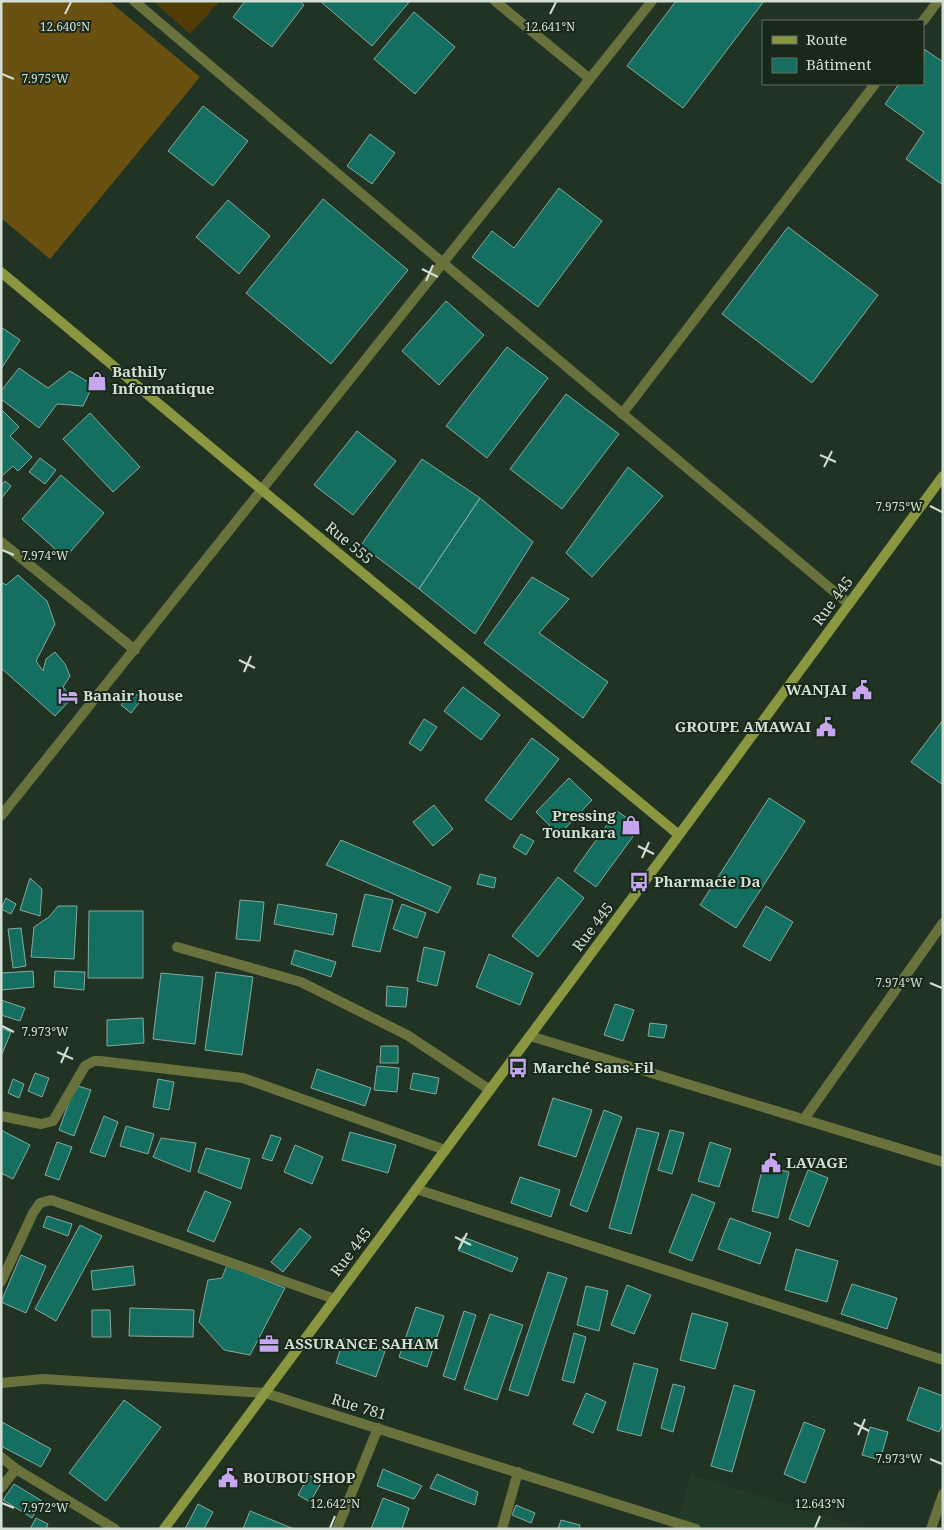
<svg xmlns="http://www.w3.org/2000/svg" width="944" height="1530" font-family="'Noto Serif',serif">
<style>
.built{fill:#233b26}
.green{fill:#523c06}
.forest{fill:#6a5112}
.building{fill:#156f61;stroke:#87a8a0}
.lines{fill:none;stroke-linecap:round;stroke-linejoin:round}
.street{stroke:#69713d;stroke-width:10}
.secondary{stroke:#8a9640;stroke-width:10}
.ticks{fill:none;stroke:#d3ded4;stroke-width:2}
.labels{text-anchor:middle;stroke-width:4;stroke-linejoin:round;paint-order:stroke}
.poi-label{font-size:15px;font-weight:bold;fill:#d3ded4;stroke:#18291a;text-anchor:start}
.street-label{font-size:15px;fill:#d3ded4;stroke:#18291a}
.ticks-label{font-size:12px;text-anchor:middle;fill:#d3ded4;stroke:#18291a;stroke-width:4;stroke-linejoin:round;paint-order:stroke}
</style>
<rect width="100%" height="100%" fill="#213323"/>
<path class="built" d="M691 1475 868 1529H675Z"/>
<path class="green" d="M153 1H220L190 34Z"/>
<path class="forest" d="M1 1H109L200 77 50 259 1 218Z"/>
<path class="building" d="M245 1H300L304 5 272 47 233 17Z
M320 1H410L372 46Z
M676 1H764L683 108 627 66Z
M414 12 455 47 415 94 374 59Z
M924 49 943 62V185L906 159 924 132 885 104 899 84H923Z
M203 106 248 141 213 186 168 151Z
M370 134 395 153 372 184 347 166Z
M559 188 602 221 538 307 472 257 492 231 514 248Z
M323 199 408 270 331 364 246 293Z
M228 200 270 236 239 274 196 237Z
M788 227 878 295 812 383 722 314Z
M446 301 484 335 439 385 402 351Z
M1 327 20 340 1 369Z
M507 347 548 378 487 458 446 426Z
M19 368 48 388 70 371 93 385 83 406 57 404 39 428 1 399V391Z
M566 394 619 434 562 509 510 469Z
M1 409 19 427 10 436 32 457 18 471 13 466 1 477Z
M90 413 140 467 113 492 63 439Z
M357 431 396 461 353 515 314 485Z
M40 458 56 470 45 484 29 472Z
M422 459 480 498 419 589 361 545Z
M628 467 663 496 592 577 566 553Z
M61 475 104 513 65 558 22 519Z
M5 481 11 486 1 499V486Z
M480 498 533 542 475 634 419 589Z
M18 575 47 601 55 624 36 661 43 671 46 659 55 652 65 664 70 676 63 687 72 698 55 716 1 668V582L6 585Z
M532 577 569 599 539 633 608 682 583 718 484 643Z
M463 687 500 715 481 740 444 711Z
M132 691 142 699 131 713 121 705Z
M424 719 437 727 421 751 409 743Z
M943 720V785L911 762Z
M532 738 559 759 511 820 485 800Z
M569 778 592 800 559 835 536 812Z
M769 798 805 821 736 928 700 905Z
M434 805 453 829 433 846 413 822Z
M617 811 640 827 596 887 574 871Z
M521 834 534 841 526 855 513 847Z
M341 840 451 887 438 913 326 865Z
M480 874 496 878 494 888 477 884Z
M558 877 584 898 538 957 512 936Z
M30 878 42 889 40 916 20 910Z
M365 894 393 900 380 952 352 946Z
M6 898 16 904 11 914 1 909Z
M240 900 264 902 260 941 236 939Z
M278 904 337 914 333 935 274 924Z
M402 904 426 913 417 938 393 929Z
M58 906H77L74 959 31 957 34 927 49 917Z
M766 906 793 922 770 961 743 946Z
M89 911H143V978H88Z
M21 928 26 966 13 968 8 929Z
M424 947 445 952 437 986 417 981Z
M295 950 336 962 331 977 291 964Z
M489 954 533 973 520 1005 476 987Z
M33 971 34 987 1 990V973Z
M55 971 85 972 84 990 54 987Z
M216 972 253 977 242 1055 205 1050Z
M161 973 203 977 195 1044 153 1039Z
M387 986 408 988 406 1007 386 1006Z
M1 1000 25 1008 20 1021 1 1015Z
M615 1004 634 1010 623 1041 604 1035Z
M143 1018 144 1043 107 1046V1020Z
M650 1023 667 1025 664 1038 648 1036Z
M1 1028 11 1032 2 1054H1Z
M381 1046H398V1063H380Z
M377 1066 399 1068 397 1092 374 1090Z
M317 1069 371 1088 365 1106 311 1088Z
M35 1073 49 1078 42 1097 28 1091Z
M413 1073 439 1078 436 1094 410 1089Z
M13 1079 24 1084 19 1098 8 1093Z
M158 1079 174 1082 169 1110 153 1107Z
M75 1085 91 1090 74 1136 59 1130Z
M553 1098 592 1110 576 1157 538 1145Z
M604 1110 622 1117 587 1212 570 1205Z
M104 1116 118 1122 105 1157 90 1152Z
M126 1126 154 1134 148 1154 120 1146Z
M637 1128 659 1133 631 1234 609 1228Z
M1 1130 30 1145 13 1179 1 1173Z
M670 1130 684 1133 672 1174 658 1170Z
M350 1132 396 1145 388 1173 342 1160Z
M271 1135 281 1138 272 1161 262 1158Z
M161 1138 196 1143 190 1172 153 1157Z
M57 1142 72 1147 59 1180 45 1175Z
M710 1142 731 1149 719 1187 698 1181Z
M295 1145 323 1157 312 1184 284 1172Z
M206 1148 250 1159 241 1189 198 1172Z
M763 1166 789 1172 778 1218 752 1211Z
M808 1170 828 1178 809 1227 789 1219Z
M520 1177 560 1190 551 1217 511 1203Z
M205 1191 231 1202 214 1242 187 1231Z
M692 1194 715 1203 692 1261 669 1252Z
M47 1216 72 1224 68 1236 43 1227Z
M730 1218 771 1233 760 1264 718 1249Z
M80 1225 102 1236 56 1321 35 1309Z
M300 1228 311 1237 283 1272 271 1262Z
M463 1237 518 1258 512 1272 458 1250Z
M796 1249 838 1261 827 1302 785 1290Z
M21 1255 46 1266 26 1313 1 1302Z
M227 1265 285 1288 250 1355 224 1350 199 1322 208 1280 222 1278Z
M133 1266 135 1285 93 1290 91 1271Z
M548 1272 567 1278 528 1396 509 1390Z
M852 1284 897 1298 887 1329 841 1314Z
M627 1285 651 1295 634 1334 611 1325Z
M586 1286 608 1291 599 1331 577 1325Z
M416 1307 444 1316 427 1367 399 1357Z
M130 1308 194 1310 193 1337 129 1336Z
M92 1310H110L111 1337H92Z
M464 1311 476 1315 455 1380 443 1376Z
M692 1313 728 1323 715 1369 680 1360Z
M490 1314 523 1325 497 1400 464 1389Z
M574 1333 586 1337 574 1383 562 1380Z
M344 1338 385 1351 376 1377 336 1363Z
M634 1363 658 1369 641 1436 617 1430Z
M673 1384 685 1387 673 1432 661 1428Z
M734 1385 755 1391 732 1472 711 1466Z
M919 1387 943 1396V1423L939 1432 907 1420Z
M586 1393 606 1402 593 1433 573 1424Z
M124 1400 161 1427 106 1501 69 1473Z
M2 1422 51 1449 41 1467 1 1446Z
M804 1422 825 1430 805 1483 784 1474Z
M870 1427 888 1432 880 1460 862 1455Z
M383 1469 422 1486 414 1499 377 1486Z
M437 1474 478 1492 475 1505 430 1488Z
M309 1475 321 1483 310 1502 298 1495Z
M14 1484 42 1501 32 1518 3 1500Z
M383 1498 409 1508 402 1529H371Z
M198 1504 213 1512 204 1529H185Z
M516 1505 535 1513 531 1523 512 1515Z
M250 1511 294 1529H243Z
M36 1518 48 1524 46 1529H30Z
M561 1520 580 1525 579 1529H558Z"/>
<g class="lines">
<path class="street" d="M134 1 443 263 849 604
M495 1 590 79
M923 21 938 1
M622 414 875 84
M1 542 135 650
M1 816 652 1
M177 947 301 982 407 1035 490 1090
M530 1036 943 1162
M1 1116 41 1124 53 1121 85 1066 94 1061H100L243 1078 445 1150
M804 1119 943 923
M416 1189 943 1360
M1 1282 33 1213 40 1203 51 1200 335 1299
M1 1383 43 1379 265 1393 696 1529
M1 1457 16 1469 115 1529
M1 1488 16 1469
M337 1529 378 1428
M502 1529 518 1472
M931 1529 943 1494"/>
<path class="secondary" d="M1 272 262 490 679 835
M164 1529 679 835 943 476"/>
</g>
<path class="ticks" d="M65 14 71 2M550 14 556 2M2 74 14 79M422 269 438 277M426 281 433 265M820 455 836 462M824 467 832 451M930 506 942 512M2 550 14 555M239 660 255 668M244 672 251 656M638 846 654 854M642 858 649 842M930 983 942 988M2 1026 14 1032M57 1052 73 1059M61 1063 68 1047M455 1237 471 1245M459 1249 467 1233M854 1423 869 1431M858 1435 865 1419M930 1459 942 1464M2 1503 14 1508M330 1528 335 1516M815 1528 820 1516"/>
<defs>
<symbol id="shop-bare" viewBox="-9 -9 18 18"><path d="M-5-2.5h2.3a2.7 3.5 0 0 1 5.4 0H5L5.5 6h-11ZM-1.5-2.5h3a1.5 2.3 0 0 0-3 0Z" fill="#c7a6f0" stroke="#18291a" stroke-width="2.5" paint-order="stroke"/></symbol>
<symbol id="civic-bare" viewBox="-9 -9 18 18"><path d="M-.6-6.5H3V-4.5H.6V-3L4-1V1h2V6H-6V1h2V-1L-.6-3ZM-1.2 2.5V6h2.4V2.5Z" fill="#c7a6f0" stroke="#18291a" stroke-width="2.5" paint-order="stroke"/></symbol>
<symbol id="hotel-bare" viewBox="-9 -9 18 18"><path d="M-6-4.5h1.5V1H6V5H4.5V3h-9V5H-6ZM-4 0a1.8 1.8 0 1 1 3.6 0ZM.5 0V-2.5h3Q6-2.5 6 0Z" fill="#c7a6f0" stroke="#18291a" stroke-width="2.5" paint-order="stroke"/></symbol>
<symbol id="bus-bare" viewBox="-9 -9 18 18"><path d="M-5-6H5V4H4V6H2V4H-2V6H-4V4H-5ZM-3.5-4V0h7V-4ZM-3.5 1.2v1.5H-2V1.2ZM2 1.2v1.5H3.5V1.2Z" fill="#c7a6f0" stroke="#18291a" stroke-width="2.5" paint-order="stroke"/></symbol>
<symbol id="office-bare" viewBox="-9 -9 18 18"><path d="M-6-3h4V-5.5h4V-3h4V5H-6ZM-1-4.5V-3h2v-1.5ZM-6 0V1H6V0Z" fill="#c7a6f0" stroke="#18291a" stroke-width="2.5" paint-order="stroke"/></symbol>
</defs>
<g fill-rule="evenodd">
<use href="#shop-bare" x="83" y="367" width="28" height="28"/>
<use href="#civic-bare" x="848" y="676" width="28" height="28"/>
<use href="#hotel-bare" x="54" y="682" width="28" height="28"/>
<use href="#civic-bare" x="812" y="713" width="28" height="28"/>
<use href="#shop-bare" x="617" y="811" width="28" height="28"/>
<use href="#bus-bare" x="625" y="868" width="28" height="28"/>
<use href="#bus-bare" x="504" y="1054" width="28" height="28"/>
<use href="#civic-bare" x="757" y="1149" width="28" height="28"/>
<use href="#office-bare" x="255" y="1330" width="28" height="28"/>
<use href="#civic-bare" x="214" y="1464" width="28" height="28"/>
</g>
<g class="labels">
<g class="poi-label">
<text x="112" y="377">Bathily<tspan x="112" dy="17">Informatique</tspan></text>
<text x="847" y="695" text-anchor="end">WANJAI</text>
<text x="83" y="701">Banair house</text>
<text x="811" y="732" text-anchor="end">GROUPE AMAWAI</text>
<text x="616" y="821" text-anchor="end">Pressing<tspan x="616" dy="17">Tounkara</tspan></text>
<text x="654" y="887">Pharmacie Da</text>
<text x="533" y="1073">Marché Sans-Fil</text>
<text x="786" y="1168">LAVAGE</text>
<text x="284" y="1349">ASSURANCE SAHAM</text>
<text x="243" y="1483">BOUBOU SHOP</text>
</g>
<g class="street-label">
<text transform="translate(349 543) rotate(40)" y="5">Rue 555</text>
<text transform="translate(833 601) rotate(-54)" y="5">Rue 445</text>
<text transform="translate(593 927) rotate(-53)" y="5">Rue 445</text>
<text transform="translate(351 1252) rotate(-53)" y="5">Rue 445</text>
<text transform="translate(359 1407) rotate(17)" y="5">Rue 781</text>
</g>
</g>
<g class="ticks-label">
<text x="65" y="31">12.640°N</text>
<text x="550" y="31">12.641°N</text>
<text x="45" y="83">7.975°W</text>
<text x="899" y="511">7.975°W</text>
<text x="45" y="560">7.974°W</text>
<text x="899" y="987">7.974°W</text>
<text x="45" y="1036">7.973°W</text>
<text x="899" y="1463">7.973°W</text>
<text x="335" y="1508">12.642°N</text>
<text x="820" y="1508">12.643°N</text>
<text x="45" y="1512">7.972°W</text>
</g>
<rect width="944" height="1530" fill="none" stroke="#d3ded4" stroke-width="5"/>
<rect x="762" y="20" width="162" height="65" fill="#18291a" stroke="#637164"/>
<rect x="772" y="36" width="25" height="8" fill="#8a9640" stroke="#637164"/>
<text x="806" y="45" font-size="15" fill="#d3ded4">Route</text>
<rect x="772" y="58" width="25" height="15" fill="#156f61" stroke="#637164"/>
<text x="806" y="70" font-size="15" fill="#d3ded4">Bâtiment</text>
</svg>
